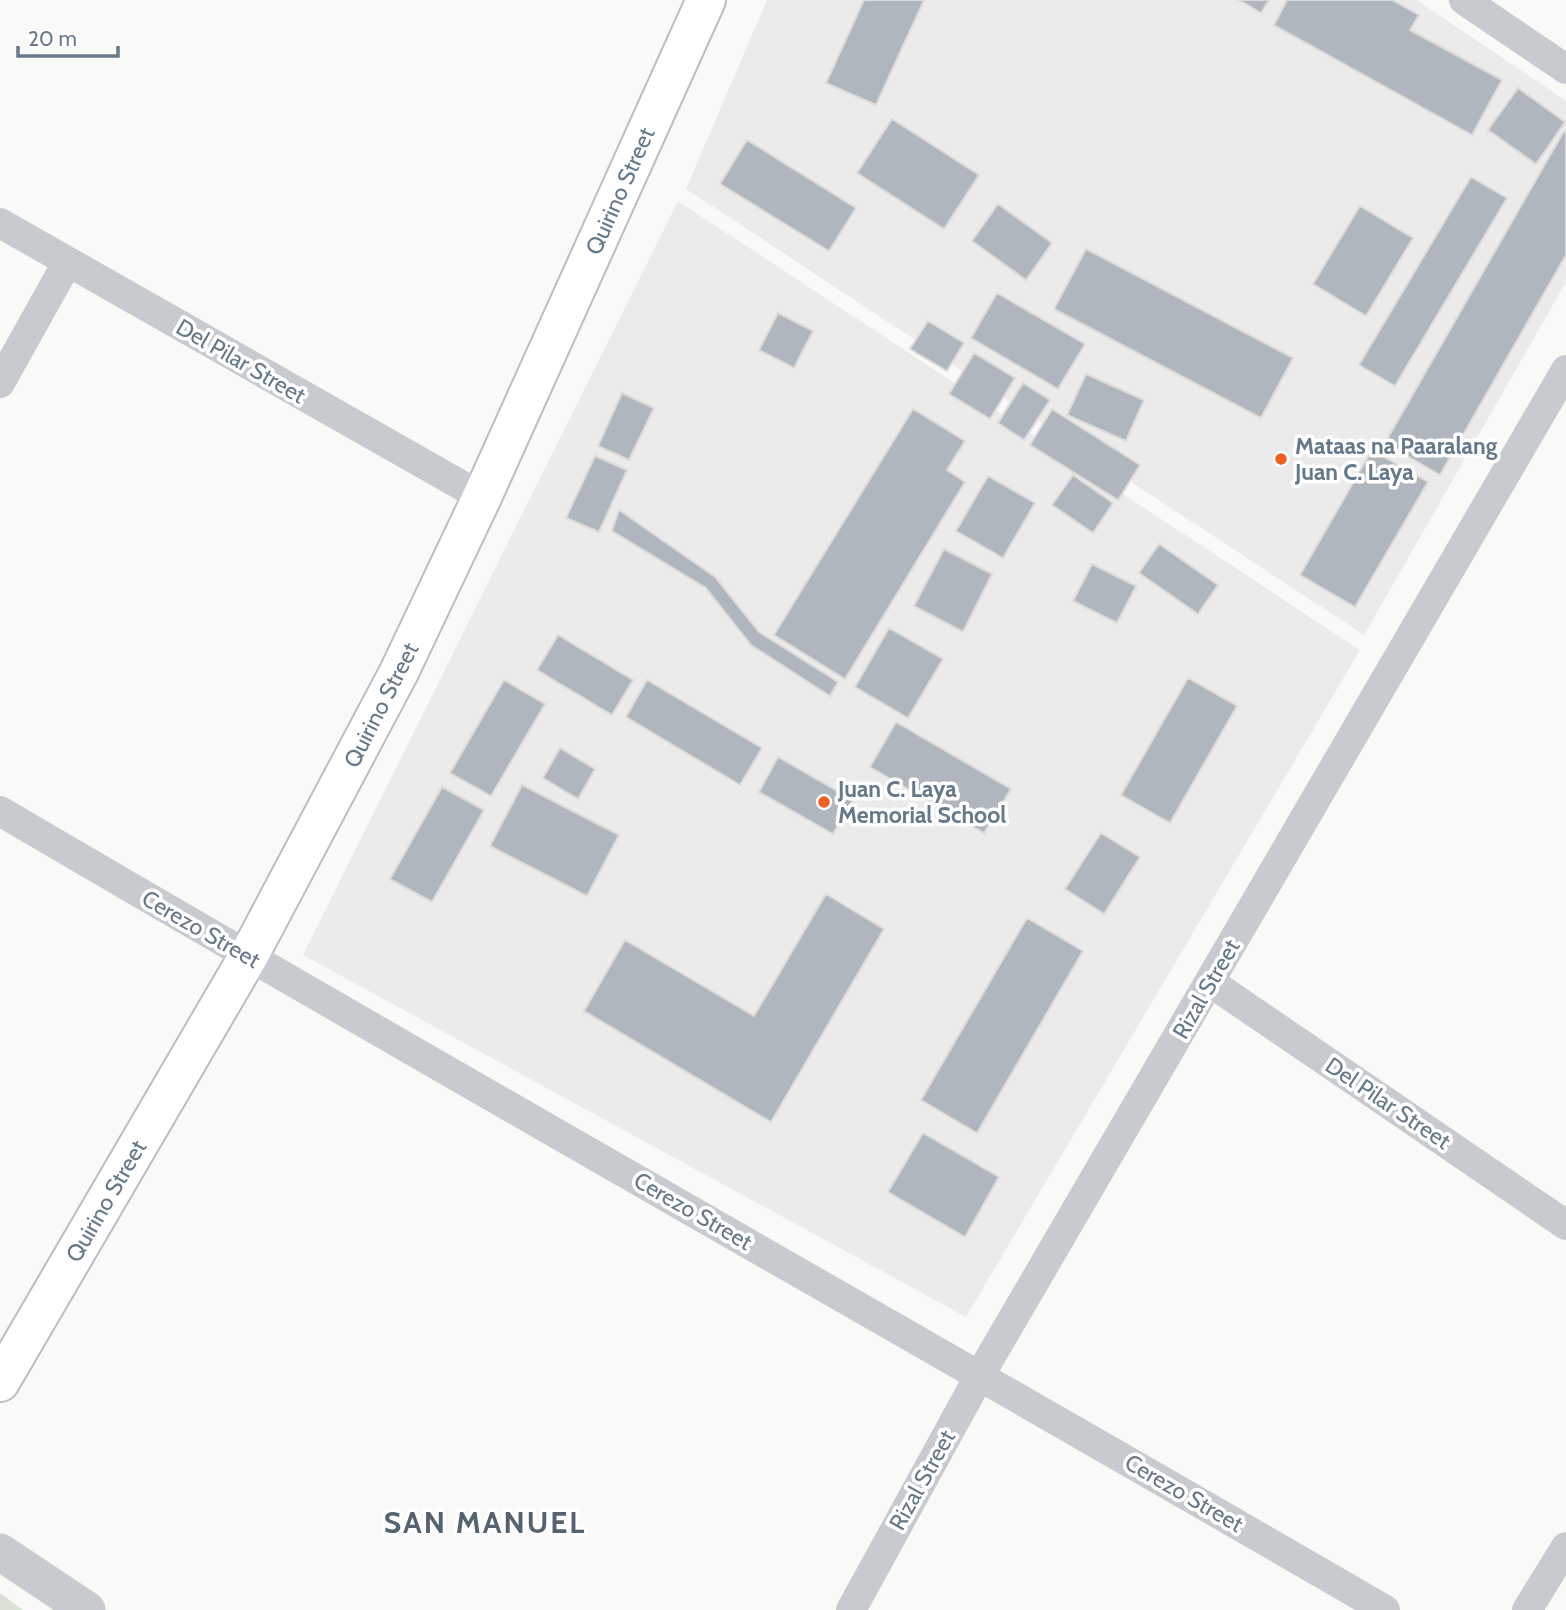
<svg xmlns="http://www.w3.org/2000/svg" width="1566" height="1610" font-family="Cabin,sans-serif">
<style>
.built{fill:#eaebea}
.green{fill:#d9e0d6}
.building{fill:#afb6be;stroke:#dbdbd9;stroke-width:2}
.lines{fill:none;stroke-linecap:round;stroke-linejoin:round}
.secondary-casing{stroke:#b9bec3;stroke-width:42}
.minor{stroke:#c7cbcf;stroke-width:30}
.tertiary{stroke:#c7cbcf;stroke-width:37}
.secondary{stroke:#fff;stroke-width:38}
.poi-dot{fill:#f05e21;stroke:#fff;stroke-width:2.5}
.labels{text-anchor:middle;stroke-width:7;stroke-linejoin:round;paint-order:stroke}
.street-label{font-size:23px;fill:#66788a;stroke:#fff}
.poi-label{font-size:23px;font-weight:bold;fill:#66788a;stroke:#fff;text-anchor:start}
.district-label{font-size:30px;font-weight:bold;letter-spacing:2px;fill:#55626f;stroke:#fff}
</style>
<rect width="100%" height="100%" fill="#f9faf7"/>
<path class="built" d="M767 0H1417L1566 101V282L1364 635 686 189Z
M678 201 1360 650 966 1317 303 955Z"/>
<path class="green" d="M0 1593 23 1610H0Z"/>
<path class="building" d="M864 0H924L876 105 826 83Z
M1239 0H1269L1261 13Z
M1287 0H1392L1419 15 1410 30 1502 80 1472 135 1274 25Z
M1518 88 1565 122 1536 164 1488 130Z
M892 119 979 175 944 229 857 173Z
M1564 131 1566 133V255L1440 475 1385 443Z
M747 140 856 208 829 251 720 184Z
M1471 177 1507 198 1395 386 1359 365Z
M998 204 1052 243 1026 280 972 241Z
M1360 206 1413 238 1366 316 1313 284Z
M1086 249 1293 358 1261 418 1054 309Z
M997 293 1085 344 1058 389 971 338Z
M778 313 813 331 794 368 759 350Z
M928 321 964 343 947 371 910 349Z
M974 353 1015 378 990 419 949 394Z
M1086 374 1144 400 1126 441 1067 415Z
M1023 383 1050 400 1024 440 998 423Z
M622 393 654 408 629 460 598 446Z
M913 409 965 441 947 470 965 482 845 679 774 635Z
M1052 409 1140 465 1118 500 1030 445Z
M1372 450 1428 482 1355 607 1300 575Z
M595 456 627 470 599 532 566 518Z
M1073 475 1113 503 1093 533 1052 505Z
M988 476 1035 503 1003 558 956 531Z
M619 510 715 577 759 632 838 682 830 696 751 645 706 588 612 531Z
M1159 544 1218 585 1198 614 1139 573Z
M944 549 992 574 963 632 914 606Z
M1092 564 1136 586 1117 623 1073 601Z
M889 628 943 659 908 718 855 687Z
M558 635 633 680 612 715 537 670Z
M1188 678 1237 706 1170 823 1121 795Z
M504 680 545 704 491 796 450 773Z
M647 680 762 748 740 785 626 717Z
M896 722 1011 789 984 833 870 767Z
M560 748 595 769 578 799 543 778Z
M778 757 853 800 833 834 759 792Z
M522 785 619 835 587 896 490 846Z
M442 787 484 810 432 902 390 879Z
M1101 833 1140 857 1104 914 1065 889Z
M826 894 884 929 771 1122 584 1011 625 940 754 1016Z
M1027 918 1083 951 977 1133 921 1100Z
M923 1133 999 1177 965 1237 888 1192Z"/>
<g class="lines">
<defs>
<path id="secondary" d="M0 1382 248 957 399 672 482 497 706 0"/>
</defs>
<use href="#secondary" class="secondary-casing"/>
<path class="minor" d="M1464 0 1566 69
M0 223 482 497
M0 383 67 263
M0 811C459 1081 924 1342 1385 1610
M1210 982 1566 1225
M851 1610 980 1375 1566 370
M1527 1610 1566 1547"/>
<path class="tertiary" d="M0 1552 87 1610"/>
<use href="#secondary" class="secondary"/>
</g>
<g class="poi-dot">
<circle cx="1281" cy="459" r="7"/>
<circle cx="824" cy="802" r="7"/>
</g>
<g class="labels">
<g class="street-label">
<text transform="translate(620 191) rotate(-66)" y="8">Quirino Street</text>
<text transform="translate(241 361) rotate(30)" y="8">Del Pilar Street</text>
<text transform="translate(381 705) rotate(-63)" y="8">Quirino Street</text>
<text transform="translate(201 929) rotate(30)" y="8">Cerezo Street</text>
<text transform="translate(1206 989) rotate(-60)" y="8">Rizal Street</text>
<text transform="translate(1388 1103) rotate(34)" y="8">Del Pilar Street</text>
<text transform="translate(106 1201) rotate(-60)" y="8">Quirino Street</text>
<text transform="translate(693 1211) rotate(30)" y="8">Cerezo Street</text>
<text transform="translate(922 1480) rotate(-61)" y="8">Rizal Street</text>
<text transform="translate(1184 1493) rotate(30)" y="8">Cerezo Street</text>
</g>
<g class="poi-label">
<text x="1295" y="454">Mataas na Paaralang<tspan x="1295" dy="26">Juan C. Laya</tspan></text>
<text x="838" y="797">Juan C. Laya<tspan x="838" dy="26">Memorial School</tspan></text>
</g>
<g class="district-label">
<text x="485" y="1533">SAN MANUEL</text>
</g>
</g>
<path d="M18 46v10h100v-10" fill="none" stroke="#66788a" stroke-width="3.5"/>
<text x="28" y="46" font-size="21" fill="#66788a" stroke="#ffffff" stroke-width="5" paint-order="stroke">20 m</text>
</svg>
